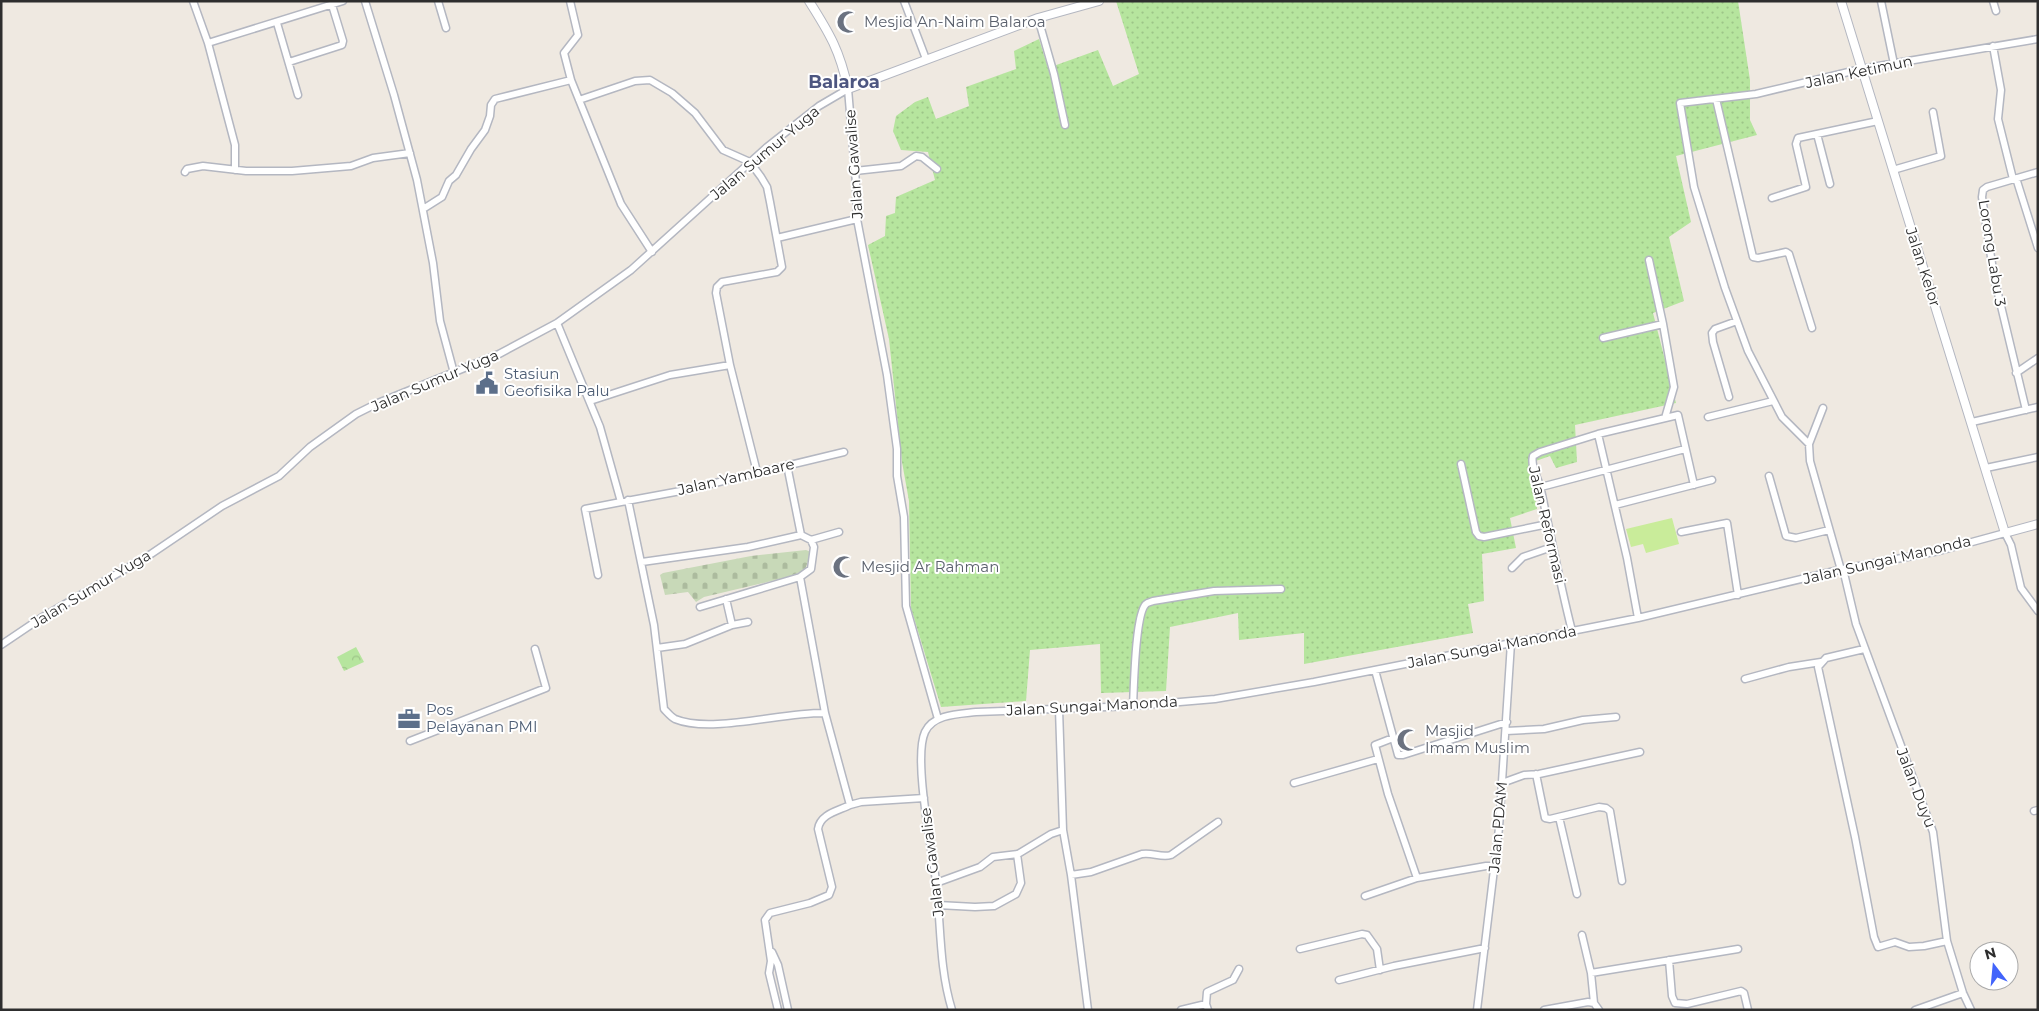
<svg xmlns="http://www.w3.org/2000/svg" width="2039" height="1011" font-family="Montserrat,sans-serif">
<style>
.grass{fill:url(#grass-dots)}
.cemetery{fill:url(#cemetery-stones)}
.park{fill:url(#park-crowns)}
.pitch{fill:#c9ec9a}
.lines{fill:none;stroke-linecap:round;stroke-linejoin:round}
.minor-casing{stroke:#b4b7c1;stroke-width:9}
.tertiary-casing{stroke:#b4b7c1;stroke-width:10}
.minor{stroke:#fff;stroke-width:6}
.tertiary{stroke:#fff;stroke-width:8}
.labels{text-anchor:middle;stroke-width:4;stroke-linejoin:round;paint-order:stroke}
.worship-label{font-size:15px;fill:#5b616d;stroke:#fff;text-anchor:start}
.street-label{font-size:15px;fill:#2e2e2e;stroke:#fff}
.service-label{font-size:15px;fill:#4e5e75;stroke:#fff;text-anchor:start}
.quarter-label{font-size:18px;font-weight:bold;fill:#4d5680;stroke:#fff}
</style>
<defs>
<pattern id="grass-dots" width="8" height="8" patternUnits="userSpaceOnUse" patternTransform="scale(1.25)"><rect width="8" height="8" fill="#b6e59e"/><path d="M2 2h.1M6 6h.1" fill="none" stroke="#9dc588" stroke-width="1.8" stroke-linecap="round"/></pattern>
<pattern id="cemetery-stones" width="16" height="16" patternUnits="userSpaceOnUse" patternTransform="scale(1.25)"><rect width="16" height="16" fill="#c8d9b8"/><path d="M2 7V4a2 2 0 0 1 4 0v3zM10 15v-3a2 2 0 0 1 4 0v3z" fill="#acbb9e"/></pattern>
<pattern id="park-crowns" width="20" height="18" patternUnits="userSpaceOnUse" patternTransform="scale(1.25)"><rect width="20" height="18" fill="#b6e59e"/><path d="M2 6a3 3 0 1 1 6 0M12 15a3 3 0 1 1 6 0" fill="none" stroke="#9dc588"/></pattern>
</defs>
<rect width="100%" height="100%" fill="#efe9e1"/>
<path class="grass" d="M1116 1H1738L1750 80V120L1757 135 1676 156 1691 222 1669 237 1684 301 1653 313 1676 403 1575 425 1577 462 1556 468 1550 456 1530 463 1537 509 1510 518 1516 548 1482 554 1484 601 1468 604 1473 633 1304 664V633L1239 640 1238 613 1170 627 1166 691 1101 693 1100 644 1030 650 1026 701 941 707 911 608 909 501 902 462 889 339 868 245 885 236 886 216 895 213 896 197 935 180 928 152 901 150 893 131 896 116 915 102 928 97 936 119 969 106 966 87 1016 69 1014 51 1039 39 1048 68 1098 50 1113 86 1139 74Z"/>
<path class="cemetery" d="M806 550 811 552 805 570 788 577 704 597 696 602 688 592 665 595 660 575 663 573 751 556Z"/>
<path class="park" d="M356 647 364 662 344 671 337 657Z"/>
<path class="pitch" d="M1672 518 1679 544 1646 553 1643 544 1631 547 1626 529Z"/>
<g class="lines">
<defs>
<path id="minor" d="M193 1 208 43 343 1
M365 1 394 95 417 180 433 263 440 321 454 373
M438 1 446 28
M570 1 578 35 564 53 571 80 621 204 652 252
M904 1 926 59
M1881 1 1894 64
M1993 1 1996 11
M1038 18 1054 74 1065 125
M277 23 298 95
M208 43 235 145V170
M1993 46 2001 90 1998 119 2013 179
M289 62 342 45 343 41 332 5
M1716 99 1753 257 1758 258 1786 252 1789 254 1812 328
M579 100 635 81 650 80 672 93 695 113 723 150 750 162 761 177 767 187 770 202 782 267 777 272 722 282 717 287 716 293 730 365
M1817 134 1830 184
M1893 170 1941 156 1933 112
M855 171 901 166 916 156 922 157 937 169
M185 172 187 169 203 166 246 171H292L351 166 373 158 410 153
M2016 178 2038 248
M1772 198 1806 187 1796 144 1798 138 1878 121
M423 209 442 197 449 181 456 175 471 149 485 130 490 116 491 105 495 99 571 80
M777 238 857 219
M1649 260 1663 324 1674 387 1665 418
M557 323 600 427 621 502 686 490 844 452
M1603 338 1663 324
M2016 373 2038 358
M1729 397 1713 342 1712 333 1715 329 1737 321
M590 401 670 375 730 365 757 472
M1823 408 1809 444 1810 461 1841 570
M2026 410 1994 277 1982 197 1983 190 1987 187 2038 172
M1708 417 1773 401
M1972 422 2038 407
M1598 434 1627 558 1638 618
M1809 444 1782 417 1748 351 1725 288 1694 187 1680 103 1756 94 1861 69 2038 39
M1461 464 1476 532 1479 536 1484 537 1548 524
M787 465 801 535
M1986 468 2038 457
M1769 476 1786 536 1796 538 1829 530
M1541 487 1685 449
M628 500 654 625 664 709C667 712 671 717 675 719 711 734 783 712 825 713
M1615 505 1712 480
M1681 532 1727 523 1738 595
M811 540 839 532
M642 562 748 547 801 535 811 540 814 547 811 569 800 577 825 713 850 805 861 802 924 798
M1512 568 1523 557 1552 547
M1843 569 1856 624 1933 832 1947 941 1963 993 1971 1010
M598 575 585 509 621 502
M726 599 732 625
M700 607 800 577
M1572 631C1560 584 1551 537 1541 490 1539 479 1530 467 1533 456L1540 452 1598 434 1678 415 1694 485
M1 645 41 618 151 554 222 506 279 476 310 447 356 414 378 403 499 354 557 323 631 270 767 147 819 106 848 89 856 183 857 219 887 375 897 449V476L904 517 906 606 938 719
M657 648 685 644 732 625 748 622
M1864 649 1826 658 1818 667 1855 837 1874 937 1878 947 1895 942 1909 947 1924 946 1947 941
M1375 670 1398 755H1403L1507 722
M1745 679 1789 667 1821 662
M1133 706C1134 688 1135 614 1146 604 1148 602 1151 602 1153 601L1214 591 1281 589
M1059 709 1063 830 1071 875 1088 1010
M1506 731 1544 729 1583 720 1616 717
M1393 738 1375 745 1388 794 1417 878 1486 866H1495
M410 741 546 688 535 649
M1536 774 1545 818 1550 819 1599 807 1606 808 1610 811 1622 881
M1294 783 1378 759
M1502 783 1524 775 1539 774 1640 752
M2034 811 2038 810
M1559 817 1577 894
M1071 875 1091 872 1142 854C1152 852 1161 858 1171 855L1218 822
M936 883 980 867 993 857 1018 854 1051 834 1063 830
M1365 896 1417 878
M938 905 975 907 994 906 1016 894 1021 883 1017 854
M1582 935 1591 973 1594 1003
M1300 949 1362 934 1367 935 1377 949 1380 970
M772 952 778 965 788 1010
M1669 960 1672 996 1675 1003 1687 1004 1741 991 1744 993 1748 1010
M1591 973 1738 949
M1339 980 1394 966 1485 948
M1206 1004 1207 992 1233 980 1239 969
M778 1010 769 973 771 961 765 920 770 913 810 903 829 895 832 887 818 829C820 814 838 811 850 805
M952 1010C939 968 941 924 936 881 932 850 913 758 925 732 933 714 959 714 976 712L1133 706 1215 699 1314 682 1638 618 1843 569 1939 551 2005 533 2011 545 2021 588 2038 611
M1181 1010 1206 1004 1208 1010
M1477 1010 1499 828 1511 643
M1544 1010 1588 1002 1594 1003 1599 1010
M1915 1010 1963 993"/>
<path id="tertiary" d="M809 1C830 34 840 51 848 89L1038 18 1099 1
M1841 1 2005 533 2038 524"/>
</defs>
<use href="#minor" class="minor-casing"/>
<use href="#tertiary" class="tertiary-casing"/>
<use href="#minor" class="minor"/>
<use href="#tertiary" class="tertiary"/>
</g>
<defs>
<symbol id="mosque-bare" viewBox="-9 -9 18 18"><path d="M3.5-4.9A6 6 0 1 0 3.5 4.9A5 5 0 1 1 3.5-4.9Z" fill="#6b7280" stroke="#fff" stroke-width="2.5" paint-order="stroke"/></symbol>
<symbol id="civic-bare" viewBox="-9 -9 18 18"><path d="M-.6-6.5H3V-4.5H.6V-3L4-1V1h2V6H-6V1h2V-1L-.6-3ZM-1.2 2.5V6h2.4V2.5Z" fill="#5c6f8a" stroke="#fff" stroke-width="2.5" paint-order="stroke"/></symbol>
<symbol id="office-bare" viewBox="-9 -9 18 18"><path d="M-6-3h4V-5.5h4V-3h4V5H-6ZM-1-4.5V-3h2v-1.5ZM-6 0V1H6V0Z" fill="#5c6f8a" stroke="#fff" stroke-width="2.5" paint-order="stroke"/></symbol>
</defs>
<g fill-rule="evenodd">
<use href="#mosque-bare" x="832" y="6" width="32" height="32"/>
<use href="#civic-bare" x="471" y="367" width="32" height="32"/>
<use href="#mosque-bare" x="828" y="551" width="32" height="32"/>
<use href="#office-bare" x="393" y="703" width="32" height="32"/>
<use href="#mosque-bare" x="1392" y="724" width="32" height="32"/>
</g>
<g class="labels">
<g class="worship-label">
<text x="864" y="27">Mesjid An-Naim Balaroa</text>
<text x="861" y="572">Mesjid Ar Rahman</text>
<text x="1425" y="736">Masjid<tspan x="1425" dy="17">Imam Muslim</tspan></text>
</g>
<g class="street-label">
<text transform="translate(1859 72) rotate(-12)" y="5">Jalan Ketimun</text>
<text transform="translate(765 153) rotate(-40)" y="5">Jalan Sumur Yuga</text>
<text transform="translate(854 164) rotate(-94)" y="5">Jalan Gawalise</text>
<text transform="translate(1992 253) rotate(81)" y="5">Lorong Labu 3</text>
<text transform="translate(1923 267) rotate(72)" y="5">Jalan Kelor</text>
<text transform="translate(435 381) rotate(-23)" y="5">Jalan Sumur Yuga</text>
<text transform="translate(736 477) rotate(-13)" y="5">Jalan Yambaare</text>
<text transform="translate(1547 525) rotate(77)" y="5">Jalan Reformasi</text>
<text transform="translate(1887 560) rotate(-13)" y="5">Jalan Sungai Manonda</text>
<text transform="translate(91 589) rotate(-31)" y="5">Jalan Sumur Yuga</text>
<text transform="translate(1492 647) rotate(-11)" y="5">Jalan Sungai Manonda</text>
<text transform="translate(1092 706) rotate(-3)" y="5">Jalan Sungai Manonda</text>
<text transform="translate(1916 788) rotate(69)" y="5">Jalan Duyu</text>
<text transform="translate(1498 827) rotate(-85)" y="5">Jalan PDAM</text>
<text transform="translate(932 862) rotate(-97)" y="5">Jalan Gawalise</text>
</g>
<g class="service-label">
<text x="504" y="379">Stasiun<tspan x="504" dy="17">Geofisika Palu</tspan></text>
<text x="426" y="715">Pos<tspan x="426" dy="17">Pelayanan PMI</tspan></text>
</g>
<g class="quarter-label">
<text x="844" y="88">Balaroa</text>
</g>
</g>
<rect width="2039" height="1011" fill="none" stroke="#2e2e2e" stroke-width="5"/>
<g transform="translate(1994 966) rotate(344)"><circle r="24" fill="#ffffff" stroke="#ababab"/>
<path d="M0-4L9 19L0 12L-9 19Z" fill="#4264fb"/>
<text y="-8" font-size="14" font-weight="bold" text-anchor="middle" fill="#2e2e2e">N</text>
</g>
</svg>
